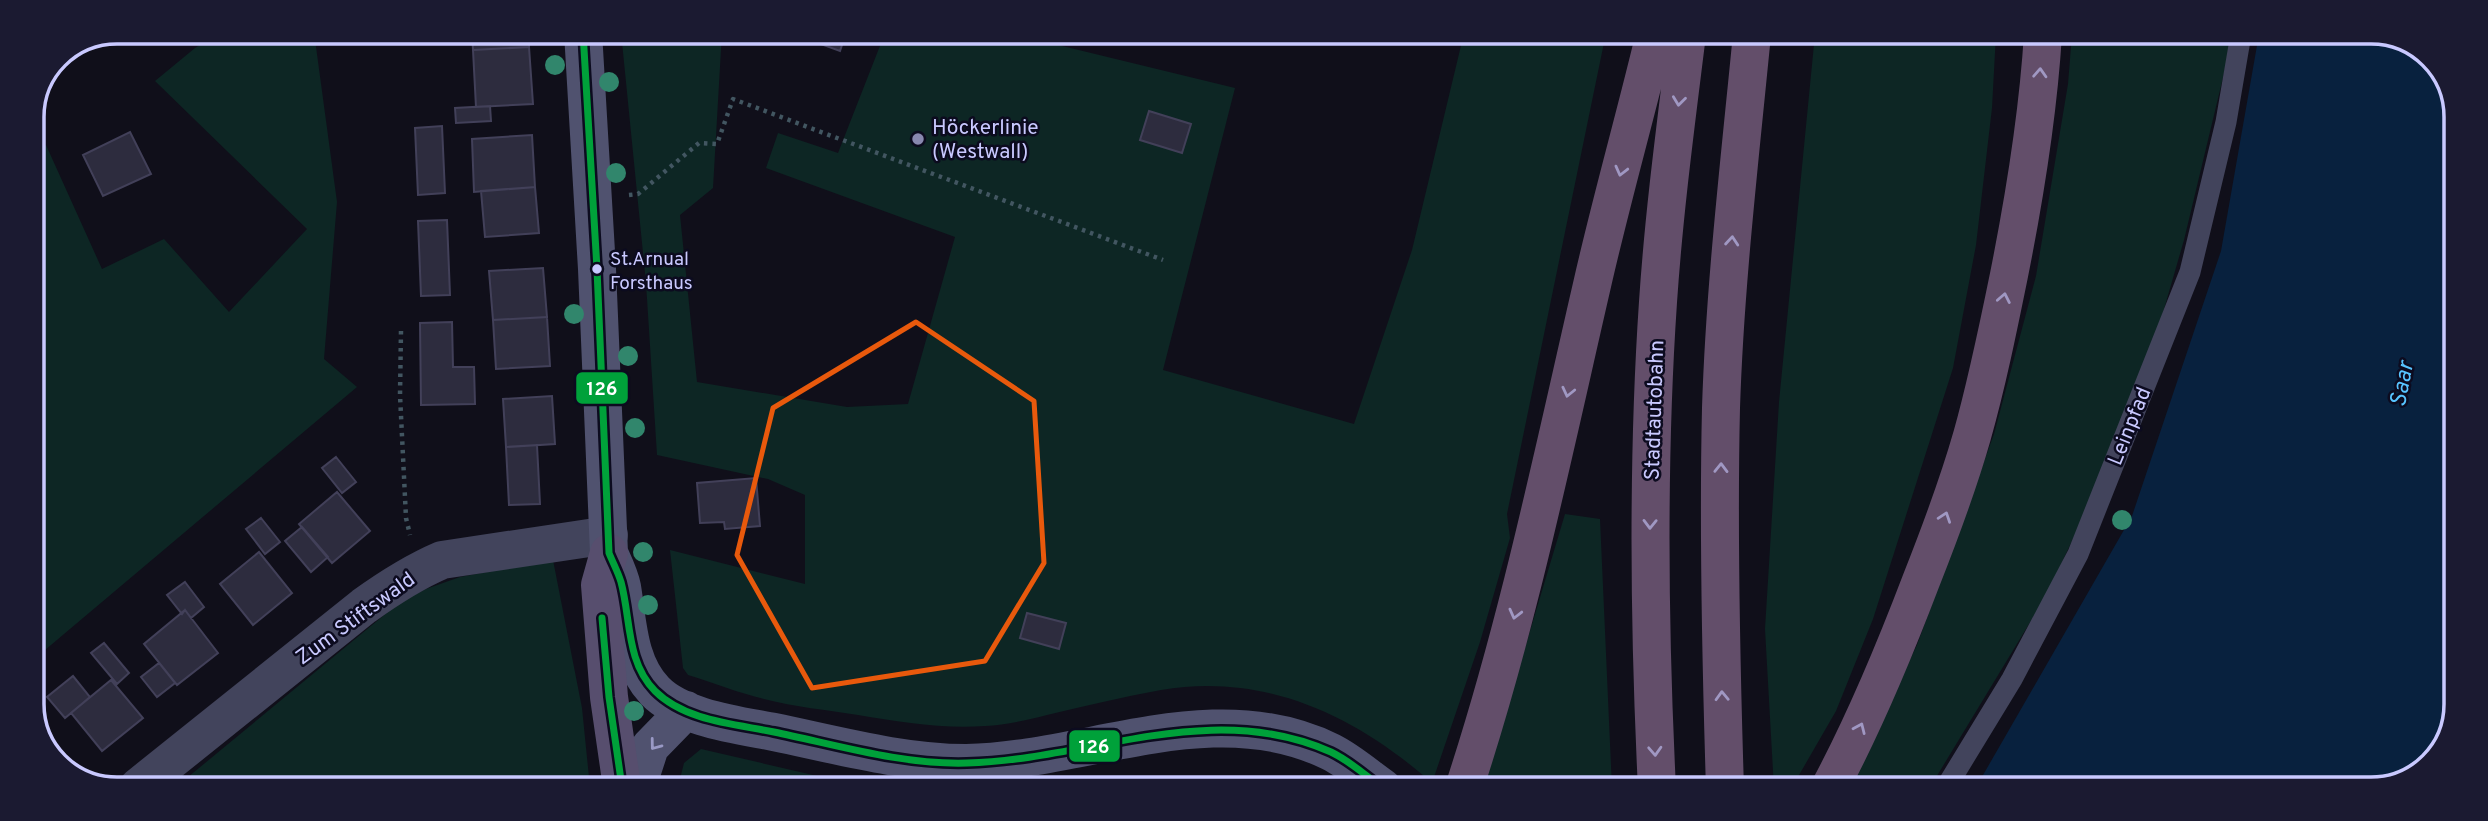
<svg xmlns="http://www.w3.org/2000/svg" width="2488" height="821" font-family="Overpass,sans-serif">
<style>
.green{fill:#0d2624}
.water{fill:#08213e}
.building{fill:#2d2c3e;stroke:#424059;stroke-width:2}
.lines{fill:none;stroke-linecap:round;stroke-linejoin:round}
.path{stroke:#425661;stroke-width:4.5;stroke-dasharray:3.5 5;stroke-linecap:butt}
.lane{stroke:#42445c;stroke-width:21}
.street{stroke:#42445c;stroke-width:38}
.secondary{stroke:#50526f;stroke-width:38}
.primary{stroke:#574e6e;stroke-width:38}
.highway{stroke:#634e6a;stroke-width:38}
.bus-1-casing{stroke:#0c0b1f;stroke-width:12}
.bus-1{stroke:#00a13a;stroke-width:7}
.tree{fill:#31866c}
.oneway{stroke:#a098c3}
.oneway2{stroke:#9999c5}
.marked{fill:none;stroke:#e8590c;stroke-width:5;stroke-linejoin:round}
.poi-dot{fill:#8888af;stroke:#0c0b1f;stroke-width:2.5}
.bus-dot{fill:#c9c9ff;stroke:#0c0b1f;stroke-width:2.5}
.labels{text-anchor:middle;stroke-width:5;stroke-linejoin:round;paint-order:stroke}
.bus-label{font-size:19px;fill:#c9c9ff;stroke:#0c0b1f;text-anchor:start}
.poi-label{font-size:21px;fill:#c9c9ff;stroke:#0c0b1f;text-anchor:start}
.street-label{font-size:21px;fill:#c9c9ff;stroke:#0c0b1f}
.water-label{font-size:23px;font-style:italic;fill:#57c4ff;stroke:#0c0b1f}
.rim{fill:none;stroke:#c9c9ff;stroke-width:3.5}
.line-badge{stroke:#0c0b1f;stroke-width:2.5}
.badge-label{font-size:19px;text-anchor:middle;font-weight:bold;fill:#fff}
</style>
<rect width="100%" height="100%" fill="#100f1a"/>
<path class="green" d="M221 32H314L337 202 324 359 357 387 32 661V153L46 145 102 269 164 239 229 312 307 229 155 81 195 48Z
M621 32H722L713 188 680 215 697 382 847 407 908 404 955 237 766 168 778 133 838 153 885 33H1009L1235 88 1163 370 1354 424 1412 250 1464 33H1606L1507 514 1510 538 1480 642 1432 783C1356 716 1265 672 1161 690 1123 697 1085 706 1047 715 1027 720 1006 725 985 726 942 729 900 722 858 715 827 710 795 707 764 699 739 693 714 683 688 675L683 668 670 550 805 584V495L768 479 657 455 646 283Z
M1815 34H1996L1992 108 1976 245 1953 368 1873 619 1836 711 1791 789H1774L1765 629 1779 402Z
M2072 34H2230L2226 65 2184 240 2149 361 2104 473 2046 596 1929 789H1847L1917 645 1994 434 2036 276 2068 84Z
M1565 514 1600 519 1612 788H1483Z
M553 560 582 708 590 787H176L400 602 426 589 460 577Z
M701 749 865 787H678L684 763Z
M1220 777 1265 778 1293 788H1135Z"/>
<path class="water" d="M2259 34 2393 35 2439 65 2456 111 2453 726 2423 772 2371 789H1975L2132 516 2221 251Z"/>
<path class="building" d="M472 32H529V47L473 50Z
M819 32H837L845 36 840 51 815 42Z
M529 47 533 104 476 107 473 50Z
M490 106 491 121 456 123 455 108Z
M1149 111 1191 124 1182 153 1140 140Z
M442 126 445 193 418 195 415 128Z
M130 132 151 174 103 196 83 155Z
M532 135 535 187 474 192 472 139Z
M535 187 539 233 485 237 481 191Z
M447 220 450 295 421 296 418 221Z
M543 268 547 317 493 320 489 271Z
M547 317 550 366 496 369 493 320Z
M452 322 453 367H474L475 404 421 405 420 323Z
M552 396 555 444 506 447 503 399Z
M537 445 540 504 509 505 506 447Z
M336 457 356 482 342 493 322 468Z
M756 478 760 526 725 529 724 522 700 523 697 483Z
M337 492 370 531 332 563 299 524Z
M261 518 280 542 265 554 246 529Z
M302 527 328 557 311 572 285 541Z
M259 552 292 593 253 625 220 584Z
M185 582 204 607 191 618 185 610 182 614 167 595Z
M185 610 218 653 177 685 144 644Z
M1027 613 1066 623 1059 649 1020 638Z
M104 643 129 673 117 684 91 653Z
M159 663 175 683 157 697 141 677Z
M73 676 90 697 65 718 47 697Z
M111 680 143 718 102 751 71 713Z"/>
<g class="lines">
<path class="path" d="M629 195 638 194 699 143 717 144 733 99 1163 260
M401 331 400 395 406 518 410 535"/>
<path class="lane" d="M1945 789 2012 679 2078 554 2190 272 2226 122 2241 34"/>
<path class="street" d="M138 787 364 606C389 588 414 572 442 560L609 535"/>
<path class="secondary" d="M583 32 597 269 609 553C614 564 620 576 622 587 628 623 628 663 655 691 681 718 738 725 774 732 837 745 902 763 966 763 1087 761 1214 694 1331 752 1349 761 1366 776 1383 788
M637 787 650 747 686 710"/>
<path class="primary" d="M609 553 600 585 609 697 622 787"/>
<path class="highway" d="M1464 788C1518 624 1553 454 1592 285 1611 201 1635 118 1655 34
M1657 789C1649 626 1647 464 1658 302 1664 212 1676 123 1687 34
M1725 789C1721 662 1718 535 1721 408 1725 283 1740 158 1752 34
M1829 789C1865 722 1894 652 1921 581 1940 533 1958 485 1972 436 1987 383 1998 329 2009 275 2025 195 2038 115 2043 34"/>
<defs>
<path id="bus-1" d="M583 32 597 269 609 553C613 563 618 572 621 582 631 619 626 662 655 691 685 721 735 724 774 732 837 745 902 765 967 763 1090 760 1210 698 1331 752 1350 761 1366 776 1383 788
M602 618 609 697 622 787"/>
</defs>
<use href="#bus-1" class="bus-1-casing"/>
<use href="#bus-1" class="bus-1"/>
</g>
<g class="tree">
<circle cx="555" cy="65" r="10"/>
<circle cx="609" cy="82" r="10"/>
<circle cx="616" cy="173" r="10"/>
<circle cx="574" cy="314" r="10"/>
<circle cx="628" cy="356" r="10"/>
<circle cx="635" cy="428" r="10"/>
<circle cx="2122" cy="520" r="10"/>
<circle cx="643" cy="552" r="10"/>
<circle cx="648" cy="605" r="10"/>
<circle cx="634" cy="711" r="10"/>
</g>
<defs><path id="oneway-chevron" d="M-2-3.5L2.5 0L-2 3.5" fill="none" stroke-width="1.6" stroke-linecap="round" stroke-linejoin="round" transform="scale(1.75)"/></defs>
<g class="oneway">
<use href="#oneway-chevron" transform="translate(2040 73) rotate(-87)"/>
<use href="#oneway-chevron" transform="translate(1679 101) rotate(97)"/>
<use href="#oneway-chevron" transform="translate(1621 171) rotate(104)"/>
<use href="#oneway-chevron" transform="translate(1732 241) rotate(-85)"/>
<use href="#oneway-chevron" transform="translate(2004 298) rotate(-79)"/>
<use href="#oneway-chevron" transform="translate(1568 392) rotate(103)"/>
<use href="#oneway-chevron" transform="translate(1721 468) rotate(-89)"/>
<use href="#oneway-chevron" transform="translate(1945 517) rotate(-71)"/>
<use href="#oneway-chevron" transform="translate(1650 524) rotate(91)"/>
<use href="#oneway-chevron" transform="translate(1515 614) rotate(104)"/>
<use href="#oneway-chevron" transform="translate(1722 696) rotate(-92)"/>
<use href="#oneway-chevron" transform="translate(1860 728) rotate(-66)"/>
<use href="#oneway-chevron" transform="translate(1655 751) rotate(87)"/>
</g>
<use class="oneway2" href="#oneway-chevron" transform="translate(655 745) rotate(127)"/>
<path class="marked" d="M916 322 1034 401 1044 563 985 661 812 688 737 555 773 408Z"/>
<circle class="poi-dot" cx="918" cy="139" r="7"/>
<circle class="bus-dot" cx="597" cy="269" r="6"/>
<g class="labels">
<g class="bus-label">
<text x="610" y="265">St.Arnual<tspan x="610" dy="24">Forsthaus</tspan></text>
</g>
<g class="poi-label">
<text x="932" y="134">Höckerlinie<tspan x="932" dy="24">(Westwall)</tspan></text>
</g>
<g class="street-label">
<text transform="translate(1654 410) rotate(-88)" y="7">Stadtautobahn</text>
<text transform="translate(2129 426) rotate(-68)" y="7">Leinpfad</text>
<text transform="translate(355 618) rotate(-36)" y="7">Zum Stiftswald</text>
</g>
<g class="water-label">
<text transform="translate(2401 384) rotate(-79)" y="8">Saar</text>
</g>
</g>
<path d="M0 0H2488V821H0ZM117 44H2371A73 73 0 0 1 2444 117V704A73 73 0 0 1 2371 777H117A73 73 0 0 1 44 704V117A73 73 0 0 1 117 44Z" fill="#1b1a31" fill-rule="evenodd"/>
<path class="rim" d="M117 44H2371A73 73 0 0 1 2444 117V704A73 73 0 0 1 2371 777H117A73 73 0 0 1 44 704V117A73 73 0 0 1 117 44Z"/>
<g class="line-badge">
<rect x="575" y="371" width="54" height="34" rx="7" fill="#00a13a"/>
<rect x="1068" y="729" width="53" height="34" rx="7" fill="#00a13a"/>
</g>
<g class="badge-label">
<text x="602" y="395">126</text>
<text x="1094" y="753">126</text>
</g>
</svg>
